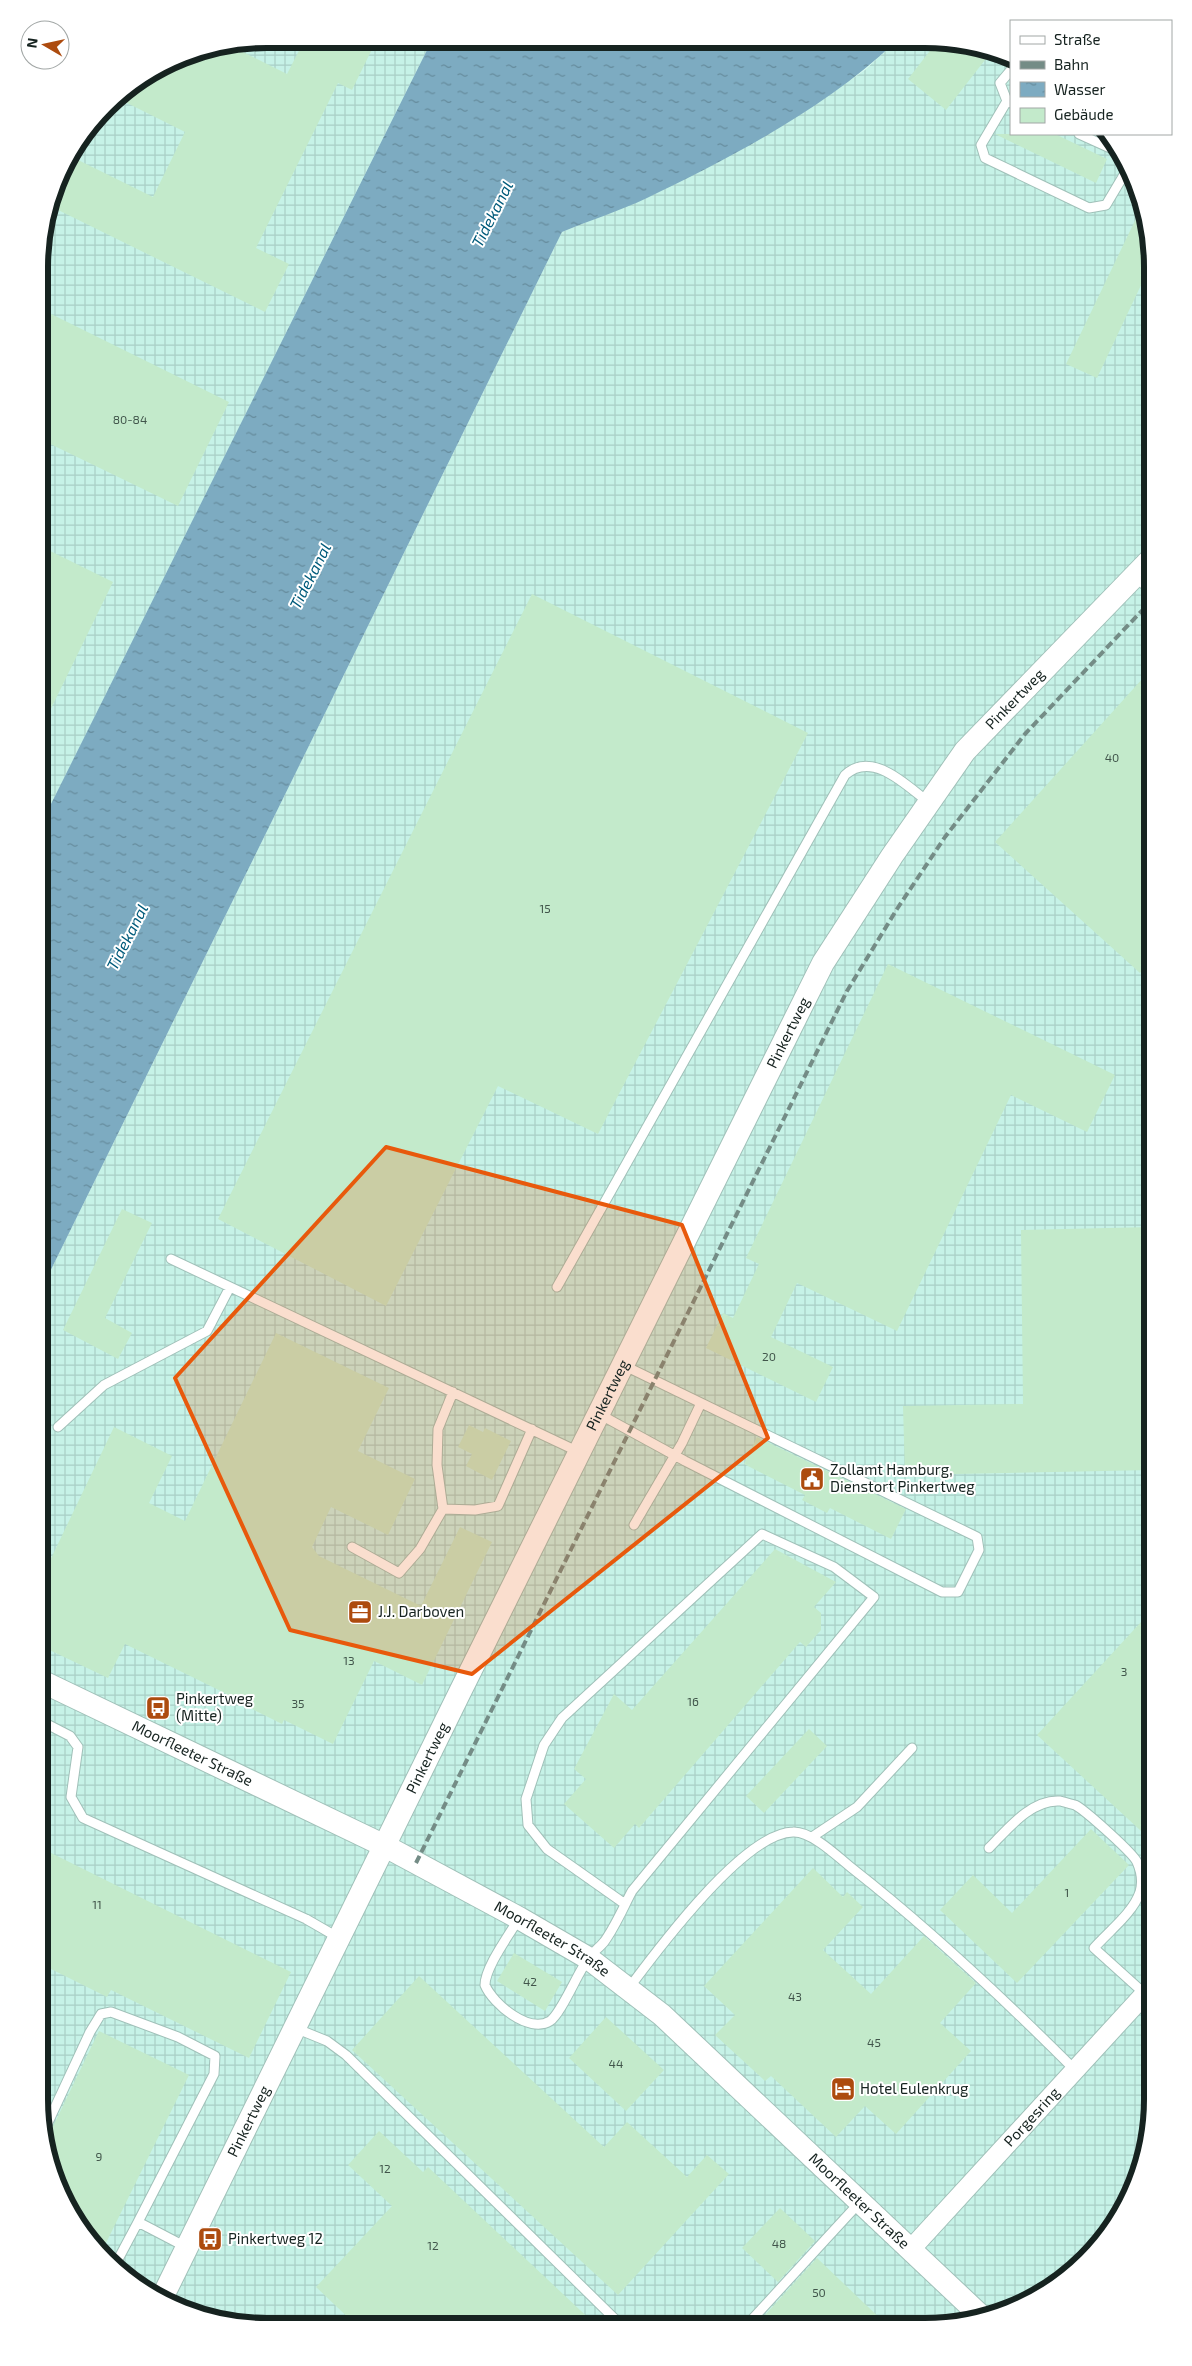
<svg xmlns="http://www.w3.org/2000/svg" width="1192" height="2366" font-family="'Exo 2',sans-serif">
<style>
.industrial{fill:url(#industrial-grid)}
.water{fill:url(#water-ripples)}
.building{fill:#c3eacb}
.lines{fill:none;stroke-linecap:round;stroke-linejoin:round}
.service-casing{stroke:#a0c1b9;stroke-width:11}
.minor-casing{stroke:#a0c1b9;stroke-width:21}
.tertiary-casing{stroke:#a0c1b9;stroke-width:24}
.service{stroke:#fff;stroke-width:9}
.minor{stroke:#fff;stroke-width:19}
.tertiary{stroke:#fff;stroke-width:22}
.rail{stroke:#748c86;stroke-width:4;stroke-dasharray:8 4;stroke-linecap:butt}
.marked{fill:#e8590c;fill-opacity:0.2;stroke:#e8590c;stroke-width:4;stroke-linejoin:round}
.labels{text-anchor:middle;stroke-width:4;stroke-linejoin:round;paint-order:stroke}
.number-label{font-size:12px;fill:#41554b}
.street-label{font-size:15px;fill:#162320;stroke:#fff}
.poi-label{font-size:15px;fill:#162320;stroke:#fff;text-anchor:start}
.water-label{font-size:16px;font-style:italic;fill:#005b7b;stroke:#fff}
.rim{fill:none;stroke:#162320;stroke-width:6}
</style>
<defs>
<pattern id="industrial-grid" width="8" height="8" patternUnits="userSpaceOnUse" patternTransform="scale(1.25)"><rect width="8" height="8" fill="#c6f2e7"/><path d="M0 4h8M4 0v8" fill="none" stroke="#a9cfc6"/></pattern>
<pattern id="water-ripples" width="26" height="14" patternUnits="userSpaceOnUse" patternTransform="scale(1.25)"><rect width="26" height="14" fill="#7dabc1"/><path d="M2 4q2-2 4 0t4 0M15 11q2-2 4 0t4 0" fill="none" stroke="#658b9c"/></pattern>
</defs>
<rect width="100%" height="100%" fill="#d9fcf2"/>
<path class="industrial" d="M267 39 432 40 40 826 41 237 62 166 116 96 180 56Z
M894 43H969L1011 57V134H1109L1115 140 1141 194 1153 267V2114L1136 2186 1106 2238 1052 2289 998 2315 925 2327 237 2325 166 2304 117 2271 77 2226 51 2172 39 2099 40 1292 562 232 646 198 741 149 807 110 865 70Z"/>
<path class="water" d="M432 40 894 43C827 107 731 158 647 198 620 211 590 220 562 232L40 1292V826Z"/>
<path class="building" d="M305 39H377L352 90 338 83 256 248 289 264 265 312 50 206 62 166 70 156 153 197 185 132 115 97 116 96 180 56 231 46 287 74Z
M936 43H969L992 51 946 110 908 79Z
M995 134H1055L1107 159 1096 183Z
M1143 204 1152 262 1097 378 1066 364Z
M41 309 229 402 178 506 40 439Z
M40 546 113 582 40 731Z
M532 594 808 733 598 1134 498 1086 386 1306 218 1219Z
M1153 667V958L1140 973 995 842Z
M888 964 1115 1075 1087 1132 1011 1095 897 1331 797 1283 771 1337 833 1367 816 1402 706 1348 723 1313 733 1318 759 1264 746 1258Z
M122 1209 152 1223 105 1318 132 1333 118 1359 63 1330Z
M1153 1227V1470L905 1475 903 1406 1023 1404 1021 1230Z
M276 1333 389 1388 358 1451 415 1479 388 1535 331 1507 312 1547 319 1556 421 1606 460 1527 492 1542 422 1685 374 1661 333 1744 284 1720 282 1724 236 1701 237 1699 125 1644 108 1678 39 1645V1568L45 1571 114 1427 172 1456 149 1503 185 1521Z
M469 1425 483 1432 485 1428 511 1441 492 1480 466 1466 472 1454 458 1447Z
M757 1437 906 1509 891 1539 830 1508 827 1513 802 1500 805 1495 744 1464Z
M775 1549 836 1582 814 1607 821 1613V1630L806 1647 800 1642 639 1828 635 1824 614 1848 564 1804 586 1779 574 1769 614 1694 632 1710Z
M1153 1609V1842L1037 1735Z
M809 1729 827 1746 764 1813 746 1796Z
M1091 1829 1129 1865 1017 1983 940 1910 973 1875 1012 1913Z
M39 1847 291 1972 249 2058 111 1990 107 1997 39 1963Z
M813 1868 843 1897 847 1892 863 1907 823 1950 871 1994 924 1936 976 1983 940 2023 971 2051 896 2134 865 2106 836 2137 771 2076 765 2081 715 2035 735 2015 704 1986Z
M514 1953 562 1982 545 2011 497 1981Z
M419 1976 604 2147 627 2122 687 2177 707 2155 729 2174 618 2295 352 2050Z
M606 2017 664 2070 626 2111 569 2058Z
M99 2031 189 2075 101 2253 77 2226 51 2172 46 2141Z
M379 2131 423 2172 428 2167 597 2326H357L316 2287 392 2206 348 2165Z
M780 2208 815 2241 778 2282 742 2248Z
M817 2258 889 2327H754Z"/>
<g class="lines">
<defs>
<path id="service" d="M1007 101 981 145 985 158 1089 208 1106 205 1128 168
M1011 103 1007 101 1000 83 1011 70
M1079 134 1121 153
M1134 576 1153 592
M171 1259 579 1452
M557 1287 845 775C872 750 906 785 928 802
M599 1414 685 1461 942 1592H958L979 1550 977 1537 623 1365
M58 1427 104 1385 207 1331 230 1287
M443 1509 475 1510 498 1506 532 1429
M634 1525 682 1443 701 1403
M352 1547 399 1573 420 1549 443 1509 437 1465 438 1429 453 1392
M39 1720 70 1736 78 1747 71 1797 83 1818 306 1919 339 1938
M812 1837 857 1807 912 1748
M989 1848C1007 1830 1031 1799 1060 1801 1064 1802 1071 1804 1075 1805 1085 1810 1133 1853 1137 1862 1141 1871 1143 1882 1140 1892 1133 1913 1109 1931 1094 1948L1145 1994
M519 1918C510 1934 485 1967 485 1985 493 2004 529 2034 550 2021 561 2014 578 1972 588 1959 592 1953 599 1948 604 1942 615 1927 623 1908 632 1891L874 1597 834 1567 762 1534 562 1718 544 1745 526 1799 528 1825 547 1849 625 1904
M629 1988C658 1949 744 1833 793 1832 812 1831 839 1858 853 1869 932 1931 1004 1999 1075 2070
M295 2028 327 2041 346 2055 622 2326
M44 2131 90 2032 101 2014 111 2012 178 2037 215 2056 214 2074 138 2222
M114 2267 138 2222 186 2247
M745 2327 860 2202"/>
<g id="minor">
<path id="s1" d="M911 2249 1153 1985"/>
</g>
<g id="tertiary">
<path id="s2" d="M39 1680 385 1846 519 1918 588 1958 662 2015 983 2318"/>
<path id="s3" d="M161 2300 460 1692 823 963 892 856 965 751 1153 557"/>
</g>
</defs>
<use href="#service" class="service-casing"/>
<use href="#minor" class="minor-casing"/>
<use href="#tertiary" class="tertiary-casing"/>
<use href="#service" class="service"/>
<use href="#minor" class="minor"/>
<use href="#tertiary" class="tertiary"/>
<path class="rail" d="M416 1863 847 991 897 909 945 837 1025 734 1153 599"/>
</g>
<path class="marked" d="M386 1147 682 1225 768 1438 472 1674 290 1630 175 1378Z"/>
<defs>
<symbol id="civic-square" viewBox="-11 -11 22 22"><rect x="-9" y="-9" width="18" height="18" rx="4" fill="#ad4b0e" stroke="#fff"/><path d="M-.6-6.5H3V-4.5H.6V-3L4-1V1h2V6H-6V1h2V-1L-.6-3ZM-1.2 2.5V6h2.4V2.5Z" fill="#fff"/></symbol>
<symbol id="office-square" viewBox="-11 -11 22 22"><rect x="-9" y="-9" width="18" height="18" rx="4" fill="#ad4b0e" stroke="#fff"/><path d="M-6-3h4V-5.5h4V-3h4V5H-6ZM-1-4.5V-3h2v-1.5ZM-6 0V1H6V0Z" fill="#fff"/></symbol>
<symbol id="bus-square" viewBox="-11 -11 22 22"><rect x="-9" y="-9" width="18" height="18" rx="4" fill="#ad4b0e" stroke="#fff"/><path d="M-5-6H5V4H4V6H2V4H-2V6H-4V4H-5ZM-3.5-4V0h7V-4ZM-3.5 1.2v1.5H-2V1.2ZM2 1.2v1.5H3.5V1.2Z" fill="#fff"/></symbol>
<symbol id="hotel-square" viewBox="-11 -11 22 22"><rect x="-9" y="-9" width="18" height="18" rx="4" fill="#ad4b0e" stroke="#fff"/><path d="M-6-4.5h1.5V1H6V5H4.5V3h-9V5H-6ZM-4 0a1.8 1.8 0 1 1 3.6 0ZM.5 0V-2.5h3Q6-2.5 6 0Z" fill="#fff"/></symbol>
</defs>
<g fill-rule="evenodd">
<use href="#civic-square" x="798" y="1465" width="28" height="28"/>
<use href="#office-square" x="346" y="1598" width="28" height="28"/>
<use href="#bus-square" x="144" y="1694" width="28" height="28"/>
<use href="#hotel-square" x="829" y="2075" width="28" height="28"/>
<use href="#bus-square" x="196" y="2225" width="28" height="28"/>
</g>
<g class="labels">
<g class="number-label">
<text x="130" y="424">80-84</text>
<text x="1112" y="762">40</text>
<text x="545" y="913">15</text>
<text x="769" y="1361">20</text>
<text x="349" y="1665">13</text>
<text x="1124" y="1676">3</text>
<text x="693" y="1706">16</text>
<text x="298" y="1708">35</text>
<text x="1067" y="1897">1</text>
<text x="97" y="1909">11</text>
<text x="530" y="1986">42</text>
<text x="795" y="2001">43</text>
<text x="874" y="2047">45</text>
<text x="616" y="2068">44</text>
<text x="99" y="2161">9</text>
<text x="385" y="2173">12</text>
<text x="779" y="2248">48</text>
<text x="433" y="2250">12</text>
<text x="819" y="2297">50</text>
</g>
<g class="street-label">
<text dy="5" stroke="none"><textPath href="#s3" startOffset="1819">Pinkertweg</textPath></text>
<text dy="5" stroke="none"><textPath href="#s3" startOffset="1414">Pinkertweg</textPath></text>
<text dy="5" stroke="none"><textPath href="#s3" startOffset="1009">Pinkertweg</textPath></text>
<text dy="5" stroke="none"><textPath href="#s2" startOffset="170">Moorfleeter Straße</textPath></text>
<text dy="5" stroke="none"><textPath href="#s3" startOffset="604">Pinkertweg</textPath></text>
<text dy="5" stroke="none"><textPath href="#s2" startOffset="575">Moorfleeter Straße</textPath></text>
<text dy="5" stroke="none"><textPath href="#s1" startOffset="179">Porgesring</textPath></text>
<text dy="5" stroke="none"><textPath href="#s3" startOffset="199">Pinkertweg</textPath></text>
<text dy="5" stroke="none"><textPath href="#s2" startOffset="980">Moorfleeter Straße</textPath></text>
</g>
<g class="poi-label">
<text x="830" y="1475">Zollamt Hamburg,<tspan x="830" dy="17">Dienstort Pinkertweg</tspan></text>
<text x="378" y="1617">J.J. Darboven</text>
<text x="176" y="1704">Pinkertweg<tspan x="176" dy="17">(Mitte)</tspan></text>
<text x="860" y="2094">Hotel Eulenkrug</text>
<text x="228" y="2244">Pinkertweg 12</text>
</g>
<g class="water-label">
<text transform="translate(492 214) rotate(-63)" y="6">Tidekanal</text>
<text transform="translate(310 576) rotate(-63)" y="6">Tidekanal</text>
<text transform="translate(127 937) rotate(-63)" y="6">Tidekanal</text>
</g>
</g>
<path d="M0 0H1192V2366H0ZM267 48H925A219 219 0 0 1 1144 267V2099A219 219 0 0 1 925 2318H267A219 219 0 0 1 48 2099V267A219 219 0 0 1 267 48Z" fill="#fff" fill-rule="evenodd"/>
<path class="rim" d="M267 48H925A219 219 0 0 1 1144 267V2099A219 219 0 0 1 925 2318H267A219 219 0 0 1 48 2099V267A219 219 0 0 1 267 48Z"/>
<rect x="1010" y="20" width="162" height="115" fill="#ffffff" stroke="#a2a7a6"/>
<rect x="1020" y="36" width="25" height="8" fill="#ffffff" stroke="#a2a7a6"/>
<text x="1054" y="45" font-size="15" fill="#162320">Straße</text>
<rect x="1020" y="61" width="25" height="8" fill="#748c86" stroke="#a2a7a6"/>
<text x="1054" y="70" font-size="15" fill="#162320">Bahn</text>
<rect x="1020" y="82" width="25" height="15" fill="url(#water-ripples)" stroke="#a2a7a6"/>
<text x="1054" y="95" font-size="15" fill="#162320">Wasser</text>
<rect x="1020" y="108" width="25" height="15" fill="#c3eacb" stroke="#a2a7a6"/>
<text x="1054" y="120" font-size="15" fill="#162320">Gebäude</text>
<g transform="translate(45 45) rotate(279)"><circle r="24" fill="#ffffff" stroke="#a2a7a6"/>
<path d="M0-4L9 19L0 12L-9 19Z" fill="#ad4b0e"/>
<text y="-8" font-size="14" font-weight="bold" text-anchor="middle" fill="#162320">N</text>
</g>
</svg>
